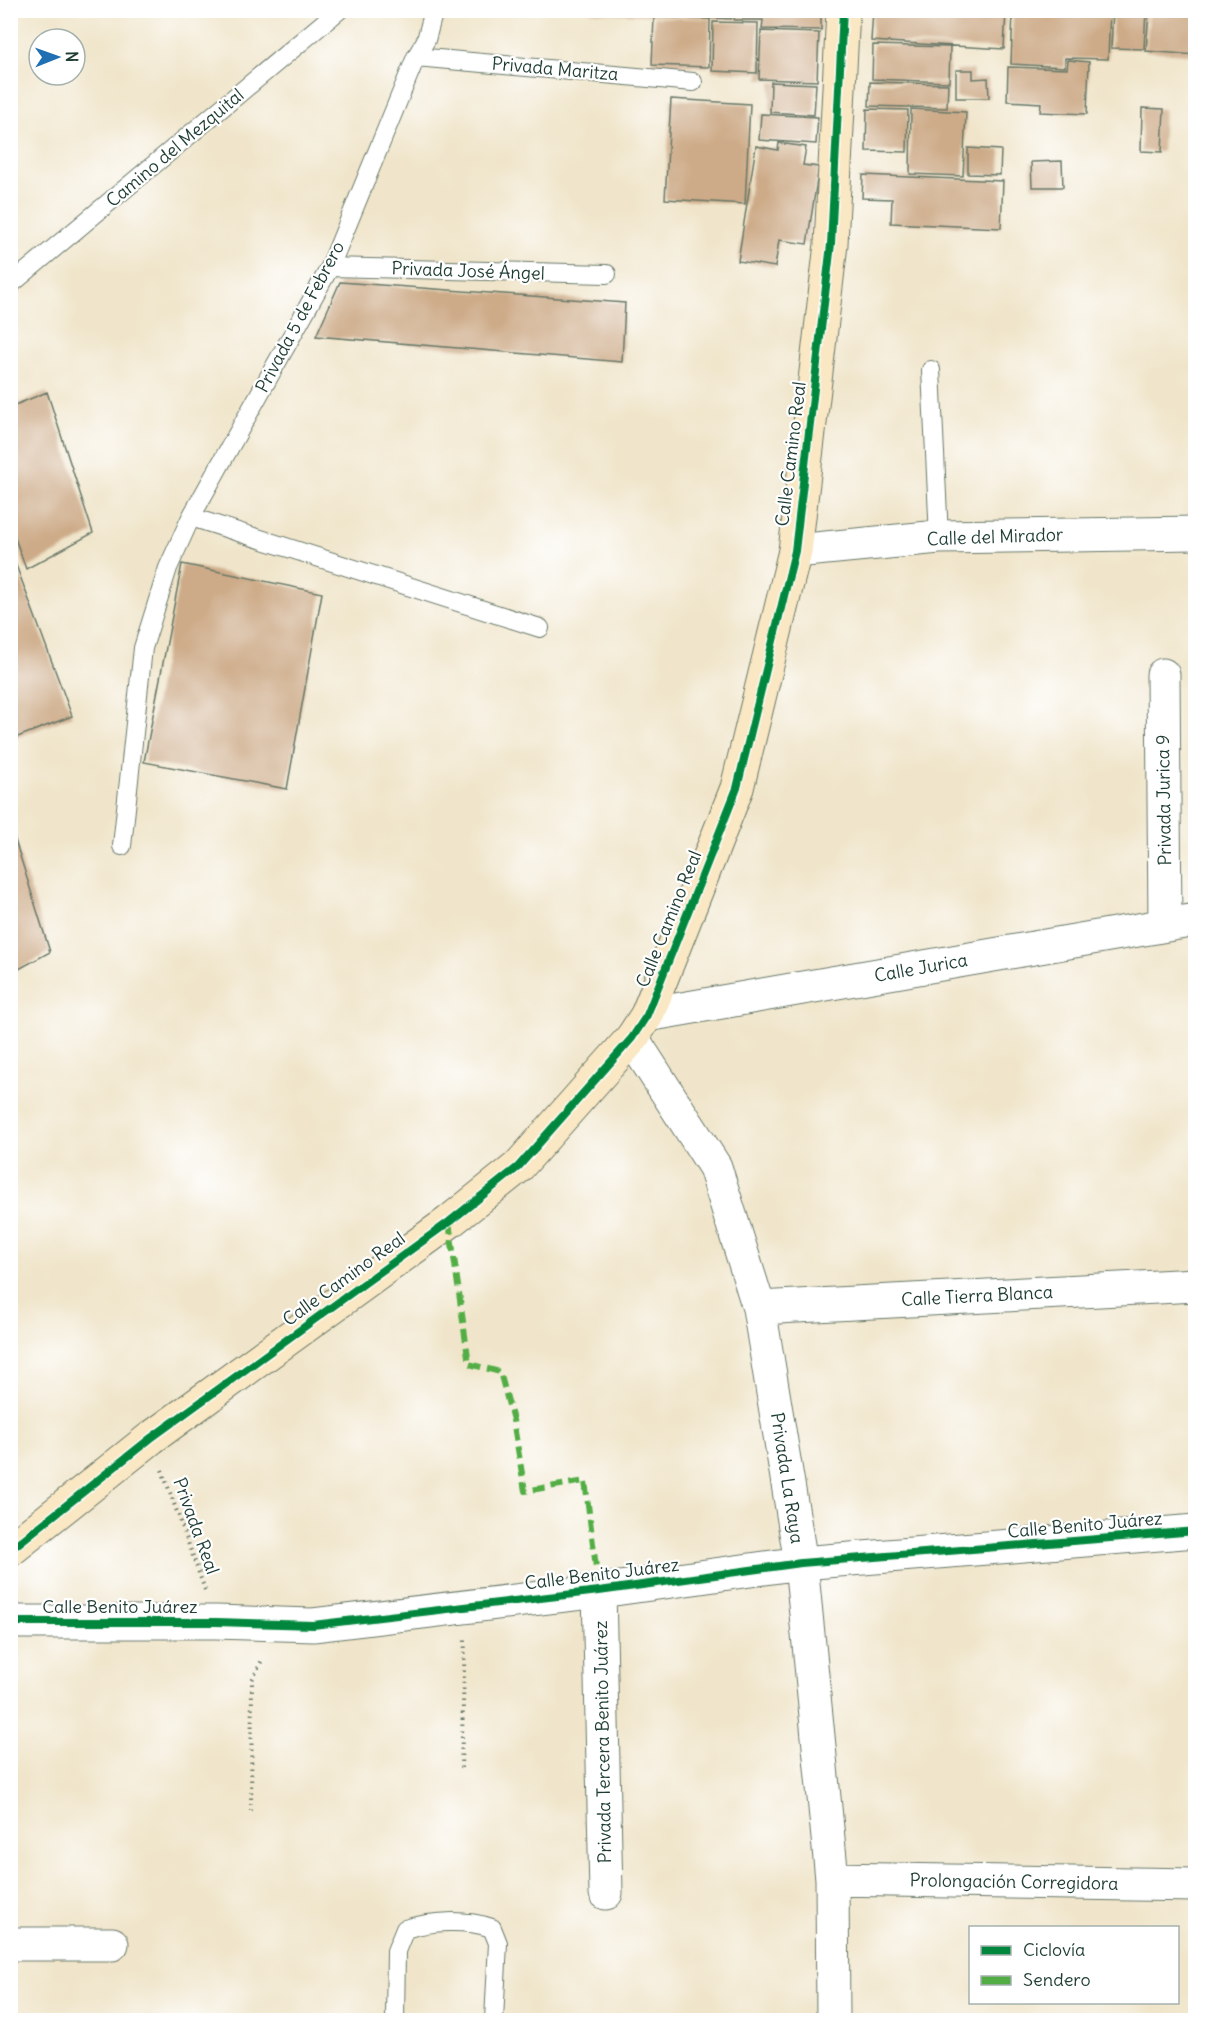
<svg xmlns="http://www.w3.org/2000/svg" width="1206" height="2031" font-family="Delius,sans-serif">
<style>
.building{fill:#cdab88}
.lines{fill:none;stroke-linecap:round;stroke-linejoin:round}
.lane-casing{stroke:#687868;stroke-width:20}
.street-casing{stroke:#687868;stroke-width:35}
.secondary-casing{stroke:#687868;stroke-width:35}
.path{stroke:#687868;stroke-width:4;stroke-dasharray:1.5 4.5;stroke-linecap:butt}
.lane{stroke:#fff;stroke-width:18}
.street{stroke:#fff;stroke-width:33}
.secondary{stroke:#fae7c3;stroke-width:33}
.quiet{stroke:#52ad45;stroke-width:6;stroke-dasharray:12 6;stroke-linecap:butt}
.cycleway-casing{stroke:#fff;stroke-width:11}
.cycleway{stroke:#00873e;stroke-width:8}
.labels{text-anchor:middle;stroke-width:4.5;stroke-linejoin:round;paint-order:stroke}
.street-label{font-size:18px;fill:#1f3d34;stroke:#fff}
</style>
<rect width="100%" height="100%" fill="#fff"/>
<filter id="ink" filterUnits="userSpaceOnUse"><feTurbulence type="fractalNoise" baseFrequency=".0167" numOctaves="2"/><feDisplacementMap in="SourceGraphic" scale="12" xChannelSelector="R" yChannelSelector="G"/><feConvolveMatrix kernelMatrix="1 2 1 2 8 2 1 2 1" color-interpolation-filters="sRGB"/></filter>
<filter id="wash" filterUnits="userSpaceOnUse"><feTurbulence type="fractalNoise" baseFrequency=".008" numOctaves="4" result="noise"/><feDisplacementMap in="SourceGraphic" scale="24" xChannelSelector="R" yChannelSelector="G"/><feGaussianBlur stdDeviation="1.35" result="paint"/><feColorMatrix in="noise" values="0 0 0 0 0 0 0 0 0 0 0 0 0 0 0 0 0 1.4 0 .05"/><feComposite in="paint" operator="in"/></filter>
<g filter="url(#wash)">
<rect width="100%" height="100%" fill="#f0e5ca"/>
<g id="blocks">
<path class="building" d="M591 10H732L731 19 591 12Z
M734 10H821V30L762 29 763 20H734Z
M873 10H1006L1004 49 871 41Z
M1013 10H1110L1108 59 1065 58V67L1011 64Z
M1113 10H1146L1144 49 1111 48Z
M1149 10H1196V55L1146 51Z
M654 17 710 19 709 67 652 65Z
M713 22 758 23 757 73 712 71Z
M761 31 819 33 817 81 759 79Z
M873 45 950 47 949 82 872 79Z
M1068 60 1089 62 1087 114 1040 112 1041 103 1007 101 1008 67 1067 69Z
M956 70H973V79L988 78 989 98H956Z
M771 82 816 84 814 115 770 112Z
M870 82 948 84 947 108 869 106Z
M671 99 750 104 745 204 665 199Z
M1142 108 1164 109 1162 152 1141 151Z
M867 109 908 110 907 152 866 151Z
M911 109 966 112 963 176 910 174Z
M761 114 818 117 816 144 759 140Z
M779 143 806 147 803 165 819 167 807 244 779 240 775 267 738 261 756 146 778 150Z
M968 148 1001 150 1000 175 968 174Z
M1062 161 1063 187H1032L1031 162Z
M863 175 1003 181 1001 228 891 223 892 199 862 198Z
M340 282 625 303 622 362 316 336Z
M47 392 93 533 26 569 10 524V407Z
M10 549 72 716 10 740Z
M182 564 322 593 287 789 144 762Z
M10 824 50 952 10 974Z"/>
</g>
</g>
<g filter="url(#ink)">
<use href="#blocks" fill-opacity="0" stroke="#687868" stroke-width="1.5"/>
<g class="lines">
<defs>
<path id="lane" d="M416 57 693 82
M330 267 607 274
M10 285 339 10
M931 370 939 537
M191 517 540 628
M122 846 143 648 168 568 191 517 330 267 416 57 426 40 434 10
M395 2020 396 1951 405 1929C432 1921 464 1919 492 1928L498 1943 494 2020"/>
<path id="street" d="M795 551 939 537 1196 533
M1163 675 1165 925
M647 1015 1196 920
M632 1038 715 1167 759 1308 801 1563 832 1879 833 2020
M759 1308 1196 1285
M599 1591 606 1893
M10 1622H216L313 1625 599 1591 801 1563 1196 1531
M832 1879 1196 1885
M10 1944H112"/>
<path id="secondary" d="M10 1550 151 1438 449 1222 518 1167 632 1038 647 1015 737 788 795 551 831 244 843 10"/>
</defs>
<use href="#lane" class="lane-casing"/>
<use href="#street" class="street-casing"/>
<use href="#secondary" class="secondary-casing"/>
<path class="path" d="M162 1470 205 1590
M461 1768 465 1639
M251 1811 252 1680 263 1658"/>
<use href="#lane" class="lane"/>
<use href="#street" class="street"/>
<use href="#secondary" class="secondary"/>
<path class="quiet" d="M449 1222 469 1364 500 1372 513 1420 525 1491 585 1481 599 1591"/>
<defs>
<path id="cycleway" d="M10 1550 151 1438 449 1222 518 1167 632 1038 647 1015 737 788 795 551 831 244 843 10
M10 1622H216L313 1625 599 1591 801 1563 1196 1531"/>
</defs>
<use href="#cycleway" class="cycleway-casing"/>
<use href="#cycleway" class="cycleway"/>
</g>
</g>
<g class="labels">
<g class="street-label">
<text transform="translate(555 69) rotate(5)" y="6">Privada Maritza</text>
<text transform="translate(175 148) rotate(-40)" y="6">Camino del Mezquital</text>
<text transform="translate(468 271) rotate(2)" y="6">Privada José Ángel</text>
<text transform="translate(300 317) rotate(-62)" y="6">Privada 5 de Febrero</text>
<text transform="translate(791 454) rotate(-83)" y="6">Calle Camino Real</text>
<text transform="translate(995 537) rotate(-2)" y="6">Calle del Mirador</text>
<text transform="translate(1164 800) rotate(-91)" y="6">Privada Jurica 9</text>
<text transform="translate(669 919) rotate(-68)" y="6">Calle Camino Real</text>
<text transform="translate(921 968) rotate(-10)" y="6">Calle Jurica</text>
<text transform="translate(344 1279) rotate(-36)" y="6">Calle Camino Real</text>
<text transform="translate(977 1296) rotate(-3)" y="6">Calle Tierra Blanca</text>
<text transform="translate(787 1478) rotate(81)" y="6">Privada La Raya</text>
<text transform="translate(1085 1525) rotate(-5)" y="6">Calle Benito Juárez</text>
<text transform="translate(196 1526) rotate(70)" y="6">Privada Real</text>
<text transform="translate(602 1574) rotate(-7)" y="6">Calle Benito Juárez</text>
<text x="120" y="1613">Calle Benito Juárez</text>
<text transform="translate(603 1742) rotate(-91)" y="6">Privada Tercera Benito Juárez</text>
<text transform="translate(1014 1882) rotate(1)" y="6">Prolongación Corregidora</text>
</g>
</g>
<rect width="1206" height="2031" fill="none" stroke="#fff" stroke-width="36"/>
<rect x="969" y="1926" width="210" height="78" fill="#ffffff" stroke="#a5b1ae" stroke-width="1.5"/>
<rect x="981" y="1946" width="30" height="9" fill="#00873e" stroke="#a5b1ae" stroke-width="1.5"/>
<text x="1023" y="1956" font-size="18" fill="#1f3d34">Ciclovía</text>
<rect x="981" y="1976" width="30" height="9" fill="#52ad45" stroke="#a5b1ae" stroke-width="1.5"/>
<text x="1023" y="1986" font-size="18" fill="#1f3d34">Sendero</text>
<g transform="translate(57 57) rotate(89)"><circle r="28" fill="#ffffff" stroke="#a5b1ae" stroke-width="1.5"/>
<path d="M0-4.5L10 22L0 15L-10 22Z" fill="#1f6fb2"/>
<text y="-9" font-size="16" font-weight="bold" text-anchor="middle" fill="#1f3d34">N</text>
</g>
</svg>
